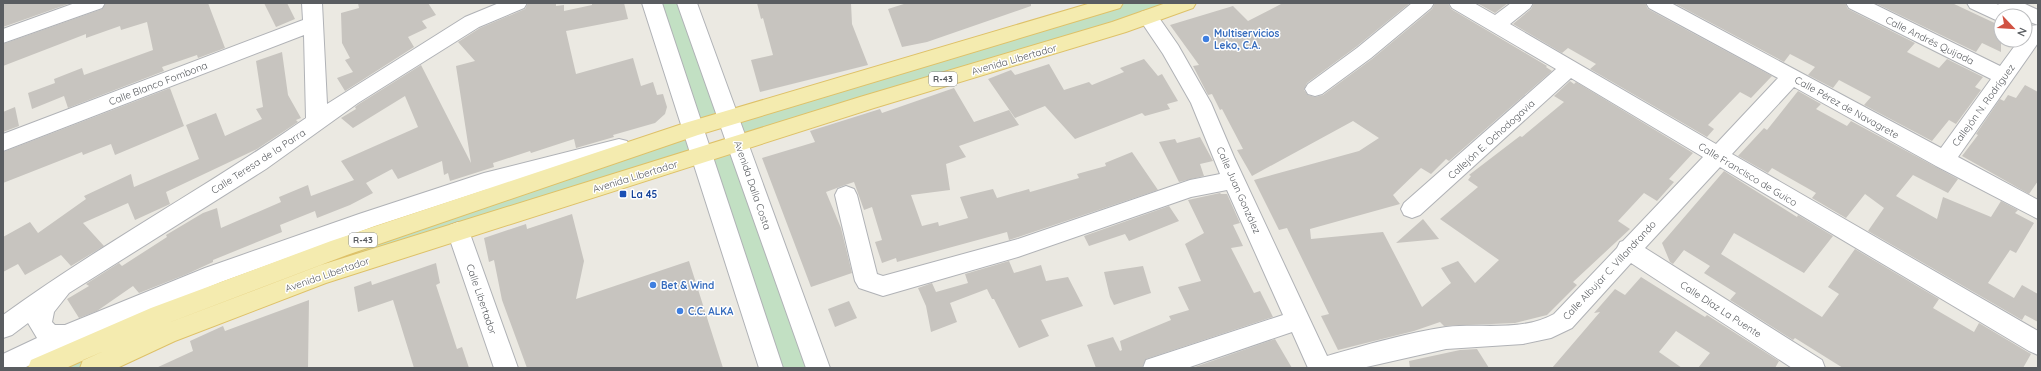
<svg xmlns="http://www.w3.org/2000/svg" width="2041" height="371" font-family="Quicksand,sans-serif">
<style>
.green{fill:#c2e0c3;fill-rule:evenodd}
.building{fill:#c7c4bf}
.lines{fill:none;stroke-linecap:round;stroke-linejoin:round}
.minor-casing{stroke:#b0b2b6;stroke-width:2}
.tertiary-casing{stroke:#b0b2b6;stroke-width:2}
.primary-casing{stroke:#dec168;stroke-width:2}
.minor{fill:#fff;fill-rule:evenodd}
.tertiary{fill:#fff;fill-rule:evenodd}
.primary{fill:#f4ebaf;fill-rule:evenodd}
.shop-dot{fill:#3f7fe0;stroke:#fff;stroke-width:1.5}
.transit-dot{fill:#1a4fb4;stroke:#fff;stroke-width:1.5}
.labels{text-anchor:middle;stroke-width:3;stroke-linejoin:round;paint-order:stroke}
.shield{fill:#fff;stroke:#8c8e90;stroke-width:1}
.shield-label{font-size:9px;font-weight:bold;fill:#5a5d61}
.shop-label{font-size:10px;font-weight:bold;fill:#366cbe;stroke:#fff;text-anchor:start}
.street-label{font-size:10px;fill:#5a5d61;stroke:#fff}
.transit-label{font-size:10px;font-weight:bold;fill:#164399;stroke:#fff;text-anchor:start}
</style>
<rect width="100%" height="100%" fill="#ebe9e2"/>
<path class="green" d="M652 3H687L729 118 1113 3H1186L738 143 818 368H771L701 155 427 241 92 368H3V366L285 250 692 129ZM729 118 738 143 701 155 693 129Z"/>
<path class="building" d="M3 3H71L3 27Z
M106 3H208L225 48 198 58 197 55 162 67 164 71 68 108 64 96 32 109 28 93 55 83 54 79 82 68 84 75 153 50 147 22 121 30 120 26 86 38V34L3 66V44L102 9Z
M264 3H287L295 19 276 27Z
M358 3H428L436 15 422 21 427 28 408 37 414 47 345 91 337 78 353 72 345 60 350 58 342 43 341 13 359 8Z
M528 3H556V6L564 5V11L592 5V3H624L628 19 566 31 576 74 633 58 641 86 653 82 657 95 663 94 667 107 665 114 655 123 613 135 614 137 576 148 574 139 531 153 530 151 493 163 494 167 450 181 448 173 444 175 442 161 398 179 392 169 366 183 373 193 350 205 317 218 315 211 280 225 282 232 213 260V262L187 274 139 293 133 286 97 311 79 318 67 299 89 286 86 284 119 263 122 266 167 237 166 235 203 213 217 208 221 228 281 202 279 197 308 185 311 196 354 180 341 161 418 127 405 96 353 128 341 118 356 109 355 107 359 104 421 65 471 163 456 66 475 61 458 42 480 28 525 9Z
M757 3H851L852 24 868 65 760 92 751 60 773 55 763 18 761 19Z
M907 3H1031V6L927 42 902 47 888 9Z
M1283 3H1410L1356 47 1307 83 1304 90 1308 95 1315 97 1323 95 1372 59 1432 9 1435 3H1448L1451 9 1547 66 1546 67 1552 71 1449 161 1446 159 1431 174 1421 168 1393 195 1400 204 1310 229 1311 239 1383 232 1422 307 1451 283 1441 268 1458 261 1475 283 1499 260 1440 219 1478 187 1468 180 1471 176 1469 175 1520 136 1522 137 1564 102 1554 96 1570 81 1574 84 1576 82 1693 153 1669 179 1674 182 1657 201 1644 193 1618 221 1630 229 1573 282 1577 285 1547 315 1515 323 1444 326 1440 322 1414 331 1338 350 1321 316 1329 314 1287 228 1279 230 1254 180 1359 151 1379 138 1353 121 1252 176 1237 150 1243 149 1222 109 1220 110 1212 94 1208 95 1193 66 1199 65 1170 25 1233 6 1248 21Z
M1477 3H1508L1495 13Z
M1534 3H1645L1648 9 1772 76 1751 98 1740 92 1708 125 1714 129 1707 137 1590 69 1596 64 1568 48 1562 53 1513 24 1531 9Z
M1674 3H1845L1848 9 1915 43 1907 52 1939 68 1947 59 1983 77 1975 87 1981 90 1956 124 1949 120 1932 141 1864 105 1871 97 1839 80 1833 88 1808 75 1815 67 1790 54 1784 62Z
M1875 3H1952L2001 26V52L1982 43 1976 52Z
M282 52 288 95 301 118 296 120 298 122 257 149 166 192 170 204 135 220 128 203 83 223 104 246 71 266 61 255 25 275 18 264 3 272V237L30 222 38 233 86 199 84 196 131 174 134 187 199 159 186 125 216 113 225 136 262 119 256 109 263 107 256 61Z
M1144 59 1158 76 1162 74 1178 101 1167 104 1170 109 1145 116 1142 113 1075 139 1045 106 1015 118 988 79 1011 70 1015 75 1049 64 1064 90 1089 82 1092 85 1124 72 1120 68Z
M2025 85 2038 92V181L2029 194 1962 156 1978 135 1976 134 2000 99 2004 101 2008 95 2016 98Z
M170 88 184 126 115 155 111 144 83 155 82 152 3 183V152Z
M954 88 974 122 1009 110 1019 125 959 146 966 157 946 164 950 190 911 195 922 226 938 222 939 226 968 218 960 197 993 189 997 198 1029 189 1030 192 1079 178 1077 174 1106 166 1105 163 1132 152 1158 190 1009 240 1007 232 897 262 896 258 882 263 875 242 882 240 872 207 864 210 854 182 845 185 826 192 841 228 852 273 811 287 762 158 815 142 810 131 880 109 882 113Z
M1798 91 1821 104 1816 109 1847 126 1851 121 1958 179 1948 193 1913 175 1896 196 1937 219 1943 197 1991 217 2001 201 2018 210 2015 213 2034 223 2016 253 2010 250 1988 283 2014 298 2022 285 2038 294V322L2025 315 2022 320 1868 231 1884 208 1865 194 1846 218 1812 198 1816 193 1772 168 1768 173 1738 156 1764 128 1767 130Z
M15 107 19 126 3 132V112Z
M1200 137 1213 161 1200 164 1204 176 1179 182 1159 142 1175 139 1177 143Z
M1724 171 1797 217 1798 215 1833 236 1804 273 1734 233 1721 254 1822 317 1839 294 1828 287 1855 249 1939 299 1933 308 1974 332 1979 323 2031 354 2023 368H1843L1795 338 1793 340 1730 300 1736 293 1704 273 1710 266 1684 250 1673 264 1670 262 1662 243Z
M1220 193 1221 194H1227L1240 223 1233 225 1243 246 1231 248 1254 293 1260 291 1273 317 1146 359 1142 368H1096L1087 345 1113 337 1120 351 1122 350 1120 341 1171 320 1169 316 1189 310 1178 287 1201 281 1185 244 1204 233 1188 200Z
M1169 206 1179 221 1129 241 1125 234 1089 246 1084 236Z
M572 214 584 261 576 299 689 261 723 368H527L502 300 494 260 489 262 484 238 526 224 527 229Z
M1423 219 1439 239 1396 243Z
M1009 261 1014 273 1041 265 1046 281 1068 277 1083 306 1041 320 1049 336 1019 348 994 299H992L987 289 950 303 957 322 931 332 926 306 918 288 932 283 936 292 968 283 965 274Z
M436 263 440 283 436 285 457 349 462 347 469 368H414L393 300 358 312 354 287 371 281 372 285Z
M1143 266 1151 293 1114 305 1110 297 1104 272Z
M1641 277 1705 317 1707 315 1779 361 1775 368H1698L1710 353 1676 331 1659 352 1682 368H1552L1600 312 1594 313 1615 289 1625 295Z
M309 300 308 368H156L193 351 190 341 223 326 225 331Z
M849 301 857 318 835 327 828 309Z
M1275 339 1292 368H1192Z
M1477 349 1489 368H1410L1409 361 1460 350Z"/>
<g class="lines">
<defs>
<path id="minor" d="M75 3H105L102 8 3 43V29Z
M302 3H322L327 104 465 17 499 3H527L524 8 479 27 358 103 266 169 69 293 54 312 52 322 55 325H65L205 268 359 214 484 173 619 139 627 141 630 147 627 153 619 155 485 190 375 226 221 282 88 337 24 368H3V354L37 338 28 323 12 335 3 338V315C101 244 207 187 306 118L304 35 3 151V134L303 20Z
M1412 3H1434L1431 8 1371 58 1322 94 1315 96 1308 94 1305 89 1308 84 1357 48Z
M1449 3H1474L1495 15 1511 3H1533L1530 8 1510 24 1716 144 1778 78 1649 8 1646 3H1671L1941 148 1991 79 1849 8 1846 3H1872L2000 66 2019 40H2025V32L2029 26 2038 25V43L1958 157 2038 200V219L1936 166 1794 87 1732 154 2038 331V355L2029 351 1720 167 1645 248 1822 360 1825 368H1792L1631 263 1572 328 1551 338 1523 344 1446 349 1362 368H1308L1292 332 1187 368H1143L1146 360 1283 315 1227 190 1191 197 1018 257 883 296 859 288 855 281 835 195 838 189 846 186 854 189 857 195 877 274 883 276 1018 239 1190 180 1220 174 1191 103 1163 54 1138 17 1141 12 1148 10 1155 12 1178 45 1211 103 1234 157 1327 356C1366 345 1406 333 1446 327 1482 323 1522 332 1554 314L1617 248 1620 242 1623 241 1703 157 1571 78 1420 215 1412 218 1404 215 1401 209 1404 203 1556 69 1452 8Z
M1967 3H1994L1999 5 1997 3H2023L2038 10V25L2025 20V16L2013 14 2015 16H2001V21H1998L1970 8Z
M458 222 466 225 469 231 518 368H494L447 231 450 225Z"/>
<path id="tertiary" d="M642 3H662L783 368H759Z
M677 3H697L830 368H806Z"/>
<path id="primary" d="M1091 3H1123L1120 8 698 135 347 255 160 326 321 265 860 97 1112 22 1166 3H1196L1193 8 1126 32 874 108 326 283 175 341 117 368H80L83 360 104 351 66 368H28L31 360 151 308 331 241 685 123Z"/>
</defs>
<use href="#minor" class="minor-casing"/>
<use href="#tertiary" class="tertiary-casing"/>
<use href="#primary" class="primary-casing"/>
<use href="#minor" class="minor"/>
<use href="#tertiary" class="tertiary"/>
<use href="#primary" class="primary"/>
</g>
<g class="shop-dot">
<circle cx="1206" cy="39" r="4"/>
<circle cx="653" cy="285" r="4"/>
<circle cx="680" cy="311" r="4"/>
</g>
<rect class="transit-dot" x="619" y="190" width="8" height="8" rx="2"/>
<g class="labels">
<g class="shield">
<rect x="929" y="72" width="28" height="14" rx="3"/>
<rect x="349" y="233" width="28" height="14" rx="3"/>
</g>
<g class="shield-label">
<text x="943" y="82">R-43</text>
<text x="363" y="243">R-43</text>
</g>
<g class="shop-label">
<text x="1214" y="37">Multiservicios<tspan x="1214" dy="12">Leko, C.A.</tspan></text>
<text x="661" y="289">Bet &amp; Wind</text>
<text x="688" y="315">C.C. ALKA</text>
</g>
<g class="street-label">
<text transform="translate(1930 40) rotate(26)" y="4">Calle Andrés Quijada</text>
<text transform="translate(1014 59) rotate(-16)" y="4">Avenida Libertador</text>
<text transform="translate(158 83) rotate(-21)" y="4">Calle Blanco Fombona</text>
<text transform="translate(1983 105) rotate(-54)" y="4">Callejón N. Rodríguez</text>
<text transform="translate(1847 107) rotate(29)" y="4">Calle Pérez de Navagrete</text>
<text transform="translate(1491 139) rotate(-42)" y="4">Callejón E. Ochodogavia</text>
<text transform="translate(258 161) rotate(-33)" y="4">Calle Teresa de la Parra</text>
<text transform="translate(1748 174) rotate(31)" y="4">Calle Francisco de Guico</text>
<text transform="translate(635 176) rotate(-17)" y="4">Avenida Libertador</text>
<text transform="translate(753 185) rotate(71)" y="4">Avenida Dalla Costa</text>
<text transform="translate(1239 190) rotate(66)" y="4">Calle Juan González</text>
<text transform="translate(1609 270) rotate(-47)" y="4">Calle Albujar C. Villandrando</text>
<text transform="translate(327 274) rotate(-19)" y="4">Avenida Libertador</text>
<text transform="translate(482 299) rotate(71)" y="4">Calle Libertador</text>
<text transform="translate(1721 309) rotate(33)" y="4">Calle Díaz La Puente</text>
</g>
<g class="transit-label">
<text x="631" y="198">La 45</text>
</g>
</g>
<rect width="2041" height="371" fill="none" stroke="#5a5d61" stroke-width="8"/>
<g transform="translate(2013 28) rotate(115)"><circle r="19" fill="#ffffff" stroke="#bdbec0"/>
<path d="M0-3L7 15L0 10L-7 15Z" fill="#d15242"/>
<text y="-6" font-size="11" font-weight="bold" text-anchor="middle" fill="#5a5d61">N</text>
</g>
</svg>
